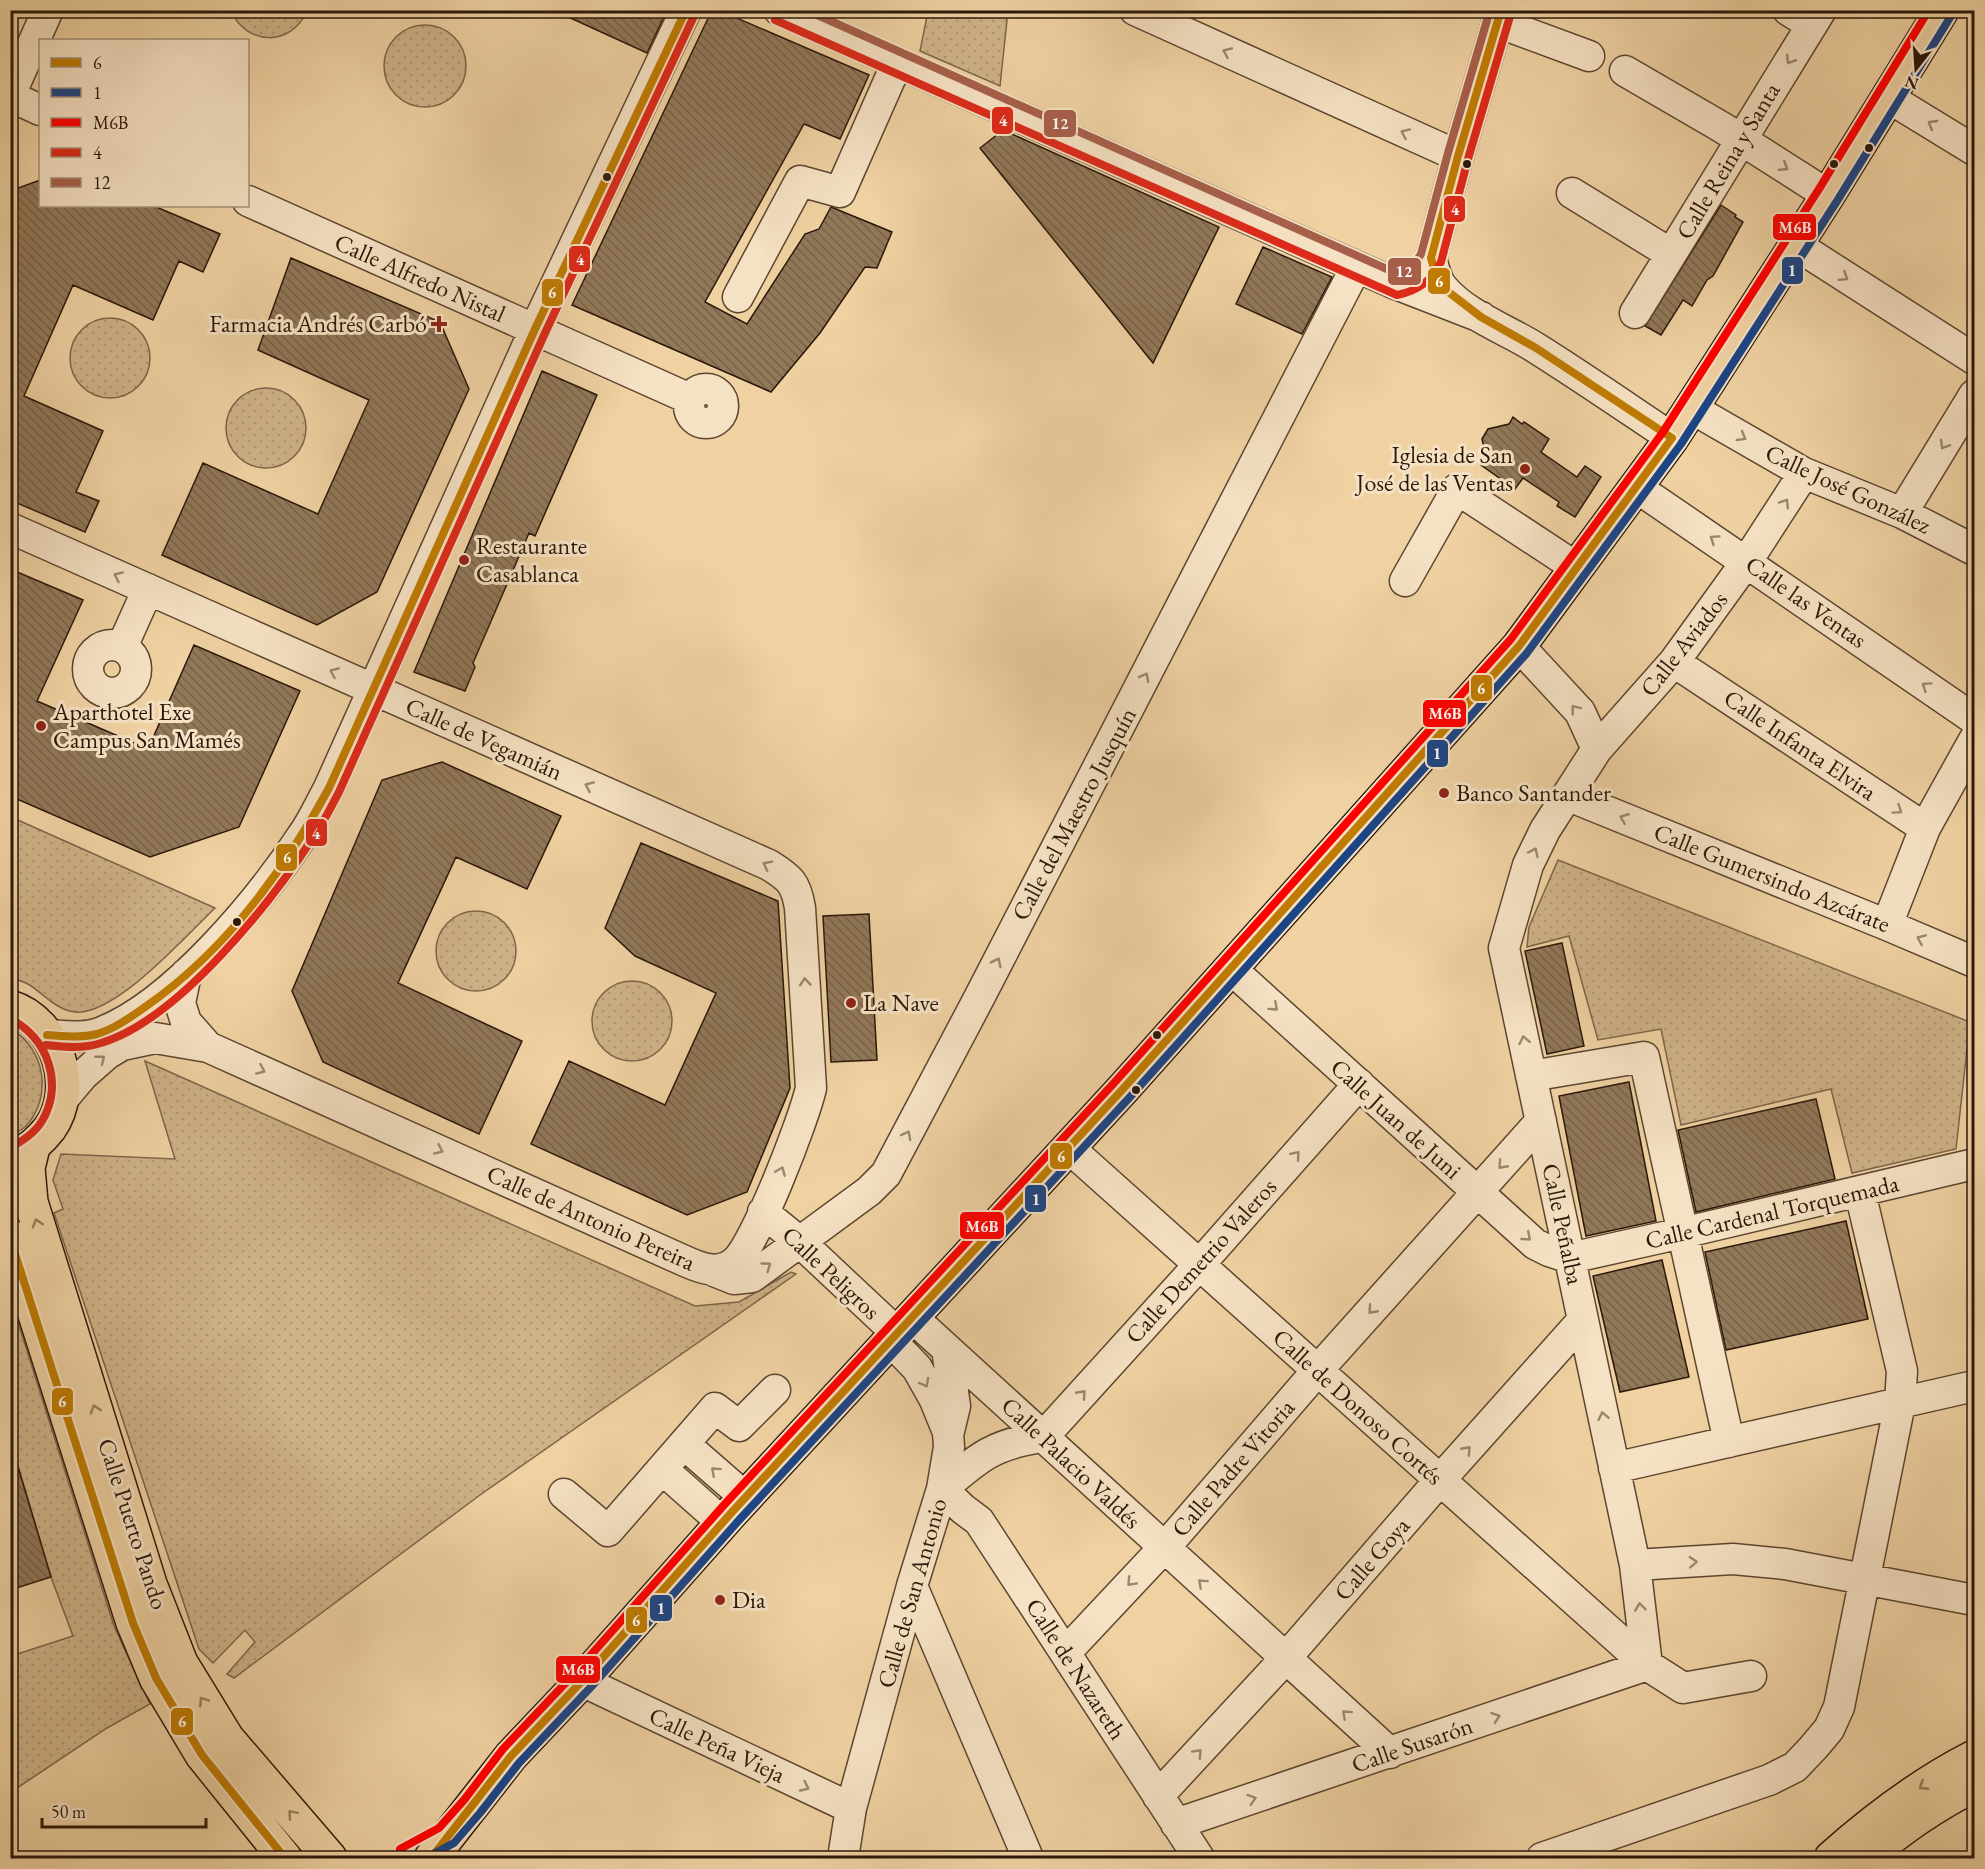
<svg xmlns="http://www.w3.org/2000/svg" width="1985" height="1869" font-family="'EB Garamond',serif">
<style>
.grass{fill:url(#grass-dots);stroke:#7c6549;stroke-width:1.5}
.building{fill:url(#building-back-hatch);stroke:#2b180a;stroke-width:1.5}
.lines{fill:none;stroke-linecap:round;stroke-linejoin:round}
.minor-casing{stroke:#5c4630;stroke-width:33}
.major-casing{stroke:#2b180a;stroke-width:36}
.minor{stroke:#f5e1c3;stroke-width:30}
.major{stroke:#efd1a2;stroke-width:33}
.bus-1-casing{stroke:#f5e1c3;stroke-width:12}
.bus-2-casing{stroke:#f5e1c3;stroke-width:12}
.bus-3-casing{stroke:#f5e1c3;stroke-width:12}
.bus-4-casing{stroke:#f5e1c3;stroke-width:12}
.bus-5-casing{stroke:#f5e1c3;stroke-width:12}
.bus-1{stroke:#bf7b03;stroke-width:8}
.bus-2{stroke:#1c4586;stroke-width:8}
.bus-3{stroke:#f00;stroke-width:8}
.bus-4{stroke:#dd2a1a;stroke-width:8}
.bus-5{stroke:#a75f4a;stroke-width:8}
.oneway{stroke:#9a8770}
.oneway2{stroke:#977e5e}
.bus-dot{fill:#2b180a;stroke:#f5e1c3;stroke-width:2}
.poi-dot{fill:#8f2418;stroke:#f5e1c3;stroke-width:2}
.labels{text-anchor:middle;stroke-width:6;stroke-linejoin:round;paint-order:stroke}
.street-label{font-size:24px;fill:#2b180a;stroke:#f5e1c3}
.poi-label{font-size:24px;fill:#2b180a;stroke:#f5e1c3;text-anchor:start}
.line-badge{stroke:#f5e1c3;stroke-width:2}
.badge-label{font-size:16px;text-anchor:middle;font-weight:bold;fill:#fff}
</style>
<defs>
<pattern id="grass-dots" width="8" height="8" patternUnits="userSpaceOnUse" patternTransform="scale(1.5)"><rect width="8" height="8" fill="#ceb288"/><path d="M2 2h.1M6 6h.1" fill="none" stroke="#b19874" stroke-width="1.8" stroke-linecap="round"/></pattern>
<pattern id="building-back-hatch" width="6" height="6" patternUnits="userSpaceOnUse" patternTransform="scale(1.5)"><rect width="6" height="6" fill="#917859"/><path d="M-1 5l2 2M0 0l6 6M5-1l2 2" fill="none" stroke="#776148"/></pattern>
</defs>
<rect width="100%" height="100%" fill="#efd1a2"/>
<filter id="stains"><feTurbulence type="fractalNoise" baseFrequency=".00333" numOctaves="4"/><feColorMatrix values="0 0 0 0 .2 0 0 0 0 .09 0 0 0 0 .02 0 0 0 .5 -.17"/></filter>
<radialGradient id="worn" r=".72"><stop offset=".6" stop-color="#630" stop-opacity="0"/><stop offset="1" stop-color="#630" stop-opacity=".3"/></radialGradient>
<path class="grass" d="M231 11H307C291 47 247 46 231 11Z
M928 11H1008L1000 86 920 51Z
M384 66a41 41 0 1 1 82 0a41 41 0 1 1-82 0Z
M70 358a40 40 0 1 1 80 0a40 40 0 1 1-80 0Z
M226 428a40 40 0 1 1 80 0a40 40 0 1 1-80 0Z
M11 817 215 908C186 936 115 1016 75 1012 56 1010 43 993 28 984 22 981 16 980 11 977Z
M1558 860 1970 1022 1956 1149 1852 1173 1831 1089 1681 1125 1661 1029 1598 1040 1569 936 1527 947 1529 927Z
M436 951a40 40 0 1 1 80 0a40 40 0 1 1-80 0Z
M592 1021a40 40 0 1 1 80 0a40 40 0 1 1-80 0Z
M11 1029C45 1048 53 1097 26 1126 21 1130 15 1134 11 1137Z
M145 1061 695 1306 739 1302 791 1272 796 1274 480 1495 234 1678 227 1674 255 1642 245 1630 213 1663 199 1649 54 1213 63 1209 53 1180 61 1154 175 1159Z
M10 1297 114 1626 150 1704 107 1728 11 1792V1656L73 1636 51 1577 11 1442Z"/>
<path class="building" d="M553 10H667L647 53Z
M712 10H718L869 75 840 139 804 124 705 302 747 324 805 234 819 229 831 207 892 232 877 268 865 267 820 333 771 392 572 305Z
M1003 130 1219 227 1153 363 980 148Z
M40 180V206H154L220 234 203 272 179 261 153 320 73 285 24 396 103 431 76 492 99 501 85 532 10 500V191Z
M1721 205 1736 215 1735 217 1743 222 1713 276 1707 280 1692 306 1683 300 1661 335 1645 326Z
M1263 247 1332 277 1302 334 1236 304Z
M291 258 440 322 469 389 377 592 317 625 162 555 203 463 318 514 369 400 258 350Z
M542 371 597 395 535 536 529 533 473 663 475 667 465 691 414 672Z
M1513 417 1522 424 1524 422 1549 439 1541 452 1577 477 1585 466 1601 477 1575 517 1557 506 1559 502 1523 478 1515 489 1481 465 1486 457 1482 439 1488 429 1509 424Z
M10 569 83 600 37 701 148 749 194 645 300 691 239 827 150 857 10 796Z
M442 762 561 816 527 889 456 857 398 983 522 1041 479 1134 323 1062 292 991 382 780Z
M641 843 778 901 790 1088 747 1192 687 1215 531 1144 569 1061 665 1105 716 993 635 956 605 928Z
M869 914 877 1060 831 1062 823 916Z
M1562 943 1584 1046 1547 1054 1525 951Z
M1629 1082 1656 1221 1586 1236 1559 1096Z
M1816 1099 1835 1179 1696 1212 1678 1130Z
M1846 1221 1868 1319 1726 1350 1705 1252Z
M1662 1260 1689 1377 1620 1392 1593 1276Z
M15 1457 51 1577 10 1590V1458Z"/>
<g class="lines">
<defs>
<path id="minor" d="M779 10 1391 282 1481 317
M1135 10 1458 156
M1788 10 1812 25
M1497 22 1589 56
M1625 71 1723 128 1828 195
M10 95 48 10
M10 96 40 110
M1889 98 1974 150
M1572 193 1671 254
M248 201 690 399
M1796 245 1974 359
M1431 258C1434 269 1436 280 1443 288 1467 316 1506 329 1536 348 1582 377 1627 408 1672 438
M1422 274 1431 258 1458 156 1501 10
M738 297 800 181 840 192 897 63
M1635 313 1821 10
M689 406a17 17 0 1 1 34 0a17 17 0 1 1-34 0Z
M1691 408 1804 473 1902 513 1974 550
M1636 487 1974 719
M1902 513 1974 395
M10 528 769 865C790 878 796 883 800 908L811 1088C804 1119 756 1244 735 1262 719 1275 703 1269 687 1262L208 1047 155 1038 122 1045 107 1054 83 1075 61 1101
M1405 581 1457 489 1577 568
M88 669a24 24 0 1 1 48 0a24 24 0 1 1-48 0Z
M1519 646 1580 712 1597 749 1545 830 1528 865 1504 948 1635 1565 1647 1665
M122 647 148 589
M1674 662 1925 828
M1597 749 1674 662 1747 561 1804 473
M1569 796 1887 925 1974 962
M1887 925 1925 828 1974 740
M1230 968 1535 1244 1549 1251 1570 1258 1682 1233 1974 1164
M186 974 180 1003 186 1022 208 1047
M47 1035C65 1036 85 1039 102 1032 174 1004 260 900 302 836 313 821 320 804 329 788L535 329 686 10
M1531 1076 1644 1057 1729 1442
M1069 1148 1647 1665 1683 1688 1751 1676
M763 1212 801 1243 898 1334
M714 1271 734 1279 752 1277 869 1191 886 1174 978 1000 1351 277 1359 268
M913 1318 1390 1753
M947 1349 955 1406 949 1431
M684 1444 746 1498
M1614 1468 1974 1386
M662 1469 723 1523
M942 1489C979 1457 993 1444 1043 1437L1199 1265 1359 1084
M942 1489 963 1509 979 1521 1199 1858
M564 1494 608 1531 715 1408 739 1426 775 1390
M1635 1565 1733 1559 1785 1564 1974 1600
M912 1586 1028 1858
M1066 1652 1173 1538 1317 1371 1541 1121
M582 1681 851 1808
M1158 1796 1285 1659 1440 1480 1583 1320
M1176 1824 1647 1665
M843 1858 851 1808 912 1586 942 1489 949 1447 948 1432 935 1400 917 1368 891 1341
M1542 1858 1769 1780 1795 1767 1813 1748 1829 1729 1839 1707 1900 1403 1902 1371 1860 1192"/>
<path id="major" d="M10 1007C58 1022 78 1088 50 1128 40 1141 29 1150 15 1158
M33 1147 28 1168 31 1202 150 1584 181 1663 227 1738 330 1858
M10 1236 133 1623 156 1678 202 1755 285 1858
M431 1858 511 1756 582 1681 732 1512 1122 1090 1519 646 1672 438 1828 195 1942 10
M1831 1858C1876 1818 1921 1784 1974 1757
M1867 1858C1899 1829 1935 1805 1974 1785"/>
</defs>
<use href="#minor" class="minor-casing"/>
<use href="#major" class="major-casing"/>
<use href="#minor" class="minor"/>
<use href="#major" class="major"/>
<defs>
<path id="bus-1" d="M1501 10 1458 156 1431 258 1436 275 1442 287 1481 317 1536 348 1672 438
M47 1035C64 1036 81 1038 97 1034 114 1029 131 1017 145 1007 223 953 284 871 329 788L535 329 686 10
M10 1238 133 1623 156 1678 202 1755 285 1858
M431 1858 511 1756 582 1681 732 1512 1122 1090 1519 646 1672 438"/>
<path id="bus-2" d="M426 1858 454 1843 480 1813 519 1763 590 1688 740 1519 1130 1097 1527 653 1681 444 1837 201 1951 16"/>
<path id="bus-3" d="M400 1849 439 1828 464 1800 503 1749 574 1674 724 1505 1114 1083 1511 639 1663 432 1819 189 1929 10"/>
<path id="bus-4" d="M775 20 1397 295C1418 291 1431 281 1441 262L1468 159 1511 13
M10 1019C48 1037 64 1085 42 1121 35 1133 22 1141 10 1148
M46 1045C64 1047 83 1049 101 1043 178 1020 271 903 314 836 324 822 331 807 339 792L545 333 695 14"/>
<path id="bus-5" d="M806 10 1398 274 1412 268 1421 254 1448 153 1490 10"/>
</defs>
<use href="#bus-1" class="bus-1-casing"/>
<use href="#bus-2" class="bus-2-casing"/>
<use href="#bus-3" class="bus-3-casing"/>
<use href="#bus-4" class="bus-4-casing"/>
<use href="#bus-5" class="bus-5-casing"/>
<use href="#bus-1" class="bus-1"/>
<use href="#bus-2" class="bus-2"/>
<use href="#bus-3" class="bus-3"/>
<use href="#bus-4" class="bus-4"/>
<use href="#bus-5" class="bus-5"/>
</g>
<defs><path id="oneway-chevron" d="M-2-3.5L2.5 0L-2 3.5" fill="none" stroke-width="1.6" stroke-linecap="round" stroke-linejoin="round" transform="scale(1.5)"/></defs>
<g class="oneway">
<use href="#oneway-chevron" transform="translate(1227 52) rotate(-156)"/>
<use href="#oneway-chevron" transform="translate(1790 60) rotate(122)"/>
<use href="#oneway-chevron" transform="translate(1932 124) rotate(-149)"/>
<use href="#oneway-chevron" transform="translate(1405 133) rotate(-156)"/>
<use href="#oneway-chevron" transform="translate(1784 167) rotate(32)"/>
<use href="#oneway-chevron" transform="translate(1844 277) rotate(32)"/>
<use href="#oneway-chevron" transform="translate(1742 437) rotate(30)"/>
<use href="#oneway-chevron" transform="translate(1944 445) rotate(121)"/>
<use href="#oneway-chevron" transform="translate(1785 503) rotate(-57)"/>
<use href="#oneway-chevron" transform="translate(1714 539) rotate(-146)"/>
<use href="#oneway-chevron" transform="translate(118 576) rotate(-156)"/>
<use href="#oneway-chevron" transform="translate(334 672) rotate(-156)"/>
<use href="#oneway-chevron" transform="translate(1145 677) rotate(-62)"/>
<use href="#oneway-chevron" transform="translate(1926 686) rotate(-145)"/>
<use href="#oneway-chevron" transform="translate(1575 709) rotate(-128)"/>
<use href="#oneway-chevron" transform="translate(589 786) rotate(-156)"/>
<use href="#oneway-chevron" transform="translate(1898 810) rotate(34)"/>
<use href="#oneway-chevron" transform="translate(1624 818) rotate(-158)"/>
<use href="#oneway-chevron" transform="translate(1534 852) rotate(-65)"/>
<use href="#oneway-chevron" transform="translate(767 865) rotate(-153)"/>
<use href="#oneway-chevron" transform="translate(1921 939) rotate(-157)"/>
<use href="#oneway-chevron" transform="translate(997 962) rotate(-64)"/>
<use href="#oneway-chevron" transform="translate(805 982) rotate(-94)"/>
<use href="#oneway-chevron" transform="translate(1274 1007) rotate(42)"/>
<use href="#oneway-chevron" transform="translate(1524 1040) rotate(-102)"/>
<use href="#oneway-chevron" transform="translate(101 1059) rotate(-39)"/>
<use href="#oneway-chevron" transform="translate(261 1070) rotate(24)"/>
<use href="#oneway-chevron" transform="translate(907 1135) rotate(-62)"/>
<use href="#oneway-chevron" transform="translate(439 1150) rotate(24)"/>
<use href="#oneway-chevron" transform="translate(1296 1155) rotate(-49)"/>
<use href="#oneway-chevron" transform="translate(1502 1165) rotate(132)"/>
<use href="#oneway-chevron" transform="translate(781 1171) rotate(-67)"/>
<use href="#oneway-chevron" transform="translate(1527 1237) rotate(41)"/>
<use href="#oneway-chevron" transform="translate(767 1266) rotate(-36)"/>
<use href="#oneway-chevron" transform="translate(1372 1310) rotate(132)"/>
<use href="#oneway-chevron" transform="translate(925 1383) rotate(61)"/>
<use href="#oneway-chevron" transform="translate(1082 1394) rotate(-48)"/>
<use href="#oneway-chevron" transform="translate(1603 1416) rotate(-102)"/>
<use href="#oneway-chevron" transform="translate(1467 1450) rotate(-48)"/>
<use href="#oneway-chevron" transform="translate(715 1471) rotate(-138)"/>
<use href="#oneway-chevron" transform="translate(1693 1562) rotate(-3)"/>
<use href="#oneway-chevron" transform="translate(1131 1582) rotate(133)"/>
<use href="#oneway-chevron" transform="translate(1202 1583) rotate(-138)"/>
<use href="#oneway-chevron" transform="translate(1640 1607) rotate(-97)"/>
<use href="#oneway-chevron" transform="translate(1346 1714) rotate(-138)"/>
<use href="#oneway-chevron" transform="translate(1496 1717) rotate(-19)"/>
<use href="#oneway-chevron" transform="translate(1198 1753) rotate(-47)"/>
<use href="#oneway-chevron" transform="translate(805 1787) rotate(25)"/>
<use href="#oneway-chevron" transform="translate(1252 1799) rotate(-18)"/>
</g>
<g class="oneway2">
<use href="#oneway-chevron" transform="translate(37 1223) rotate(-107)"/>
<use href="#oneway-chevron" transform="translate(95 1409) rotate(-107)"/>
<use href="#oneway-chevron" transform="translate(203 1701) rotate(-123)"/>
<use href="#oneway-chevron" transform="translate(1923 1786) rotate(147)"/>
<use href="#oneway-chevron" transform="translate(292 1814) rotate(-131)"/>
</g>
<g class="bus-dot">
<circle cx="1869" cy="148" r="5"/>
<circle cx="1467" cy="164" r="5"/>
<circle cx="1834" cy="164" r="5"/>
<circle cx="607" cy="177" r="5"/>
<circle cx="237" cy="922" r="5"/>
<circle cx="1157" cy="1035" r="5"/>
<circle cx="1136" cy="1090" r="5"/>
</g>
<g class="poi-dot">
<path d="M436 315h6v6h6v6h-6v6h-6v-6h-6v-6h6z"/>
<circle cx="1525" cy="469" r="6"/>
<circle cx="464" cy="560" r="6"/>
<circle cx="41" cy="726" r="6"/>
<circle cx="1444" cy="793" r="6"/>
<circle cx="851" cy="1003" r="6"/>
<circle cx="720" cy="1600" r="6"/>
</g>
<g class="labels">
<g class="street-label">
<text transform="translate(1728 161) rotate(-59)" y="8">Calle Reina y Santa</text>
<text transform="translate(420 278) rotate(24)" y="8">Calle Alfredo Nistal</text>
<text transform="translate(1848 489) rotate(25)" y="8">Calle José González</text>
<text transform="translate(1806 602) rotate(35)" y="8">Calle las Ventas</text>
<text transform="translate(1684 644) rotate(-52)" y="8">Calle Aviados</text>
<text transform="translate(484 739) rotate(24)" y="8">Calle de Vegamián</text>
<text transform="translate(1800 745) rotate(34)" y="8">Calle Infanta Elvira</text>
<text transform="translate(1074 814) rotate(-62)" y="8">Calle del Maestro Jusquín</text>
<text transform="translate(1772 878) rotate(22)" y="8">Calle Gumersindo Azcárate</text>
<text transform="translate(1396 1119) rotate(42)" y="8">Calle Juan de Juni</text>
<text transform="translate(1772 1212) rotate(-13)" y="8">Calle Cardenal Torquemada</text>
<text transform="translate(591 1218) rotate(24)" y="8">Calle de Antonio Pereira</text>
<text transform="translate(1563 1224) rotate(78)" y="8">Calle Peñalba</text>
<text transform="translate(1201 1261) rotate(-48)" y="8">Calle Demetrio Valeros</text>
<text transform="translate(831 1273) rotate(43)" y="8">Calle Peligros</text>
<text transform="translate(1358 1407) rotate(42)" y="8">Calle de Donoso Cortés</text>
<text transform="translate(1071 1463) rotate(43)" y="8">Calle Palacio Valdés</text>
<text transform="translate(1233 1468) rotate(-49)" y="8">Calle Padre Vitoria</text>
<text transform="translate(133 1524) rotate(72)" y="8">Calle Puerto Pando</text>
<text transform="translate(1372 1559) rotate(-49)" y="8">Calle Goya</text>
<text transform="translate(912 1593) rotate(-74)" y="8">Calle de San Antonio</text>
<text transform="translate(1076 1669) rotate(57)" y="8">Calle de Nazareth</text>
<text transform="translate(717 1745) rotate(25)" y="8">Calle Peña Vieja</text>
<text transform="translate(1412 1745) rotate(-19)" y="8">Calle Susarón</text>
</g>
<g class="poi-label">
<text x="427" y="332" text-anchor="end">Farmacia Andrés Carbó</text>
<text x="1513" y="463" text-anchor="end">Iglesia de San<tspan x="1513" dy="28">José de las Ventas</tspan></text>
<text x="476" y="554">Restaurante<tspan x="476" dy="28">Casablanca</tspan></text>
<text x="53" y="720">Aparthotel Exe<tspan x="53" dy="28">Campus San Mamés</tspan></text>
<text x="1456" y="801">Banco Santander</text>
<text x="863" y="1011">La Nave</text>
<text x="732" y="1608">Dia</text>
</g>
</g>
<g class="line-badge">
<rect x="991" y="106" width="23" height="29" rx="6" fill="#dd2a1a"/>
<rect x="1043" y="109" width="34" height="29" rx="6" fill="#a75f4a"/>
<rect x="1443" y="195" width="23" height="28" rx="6" fill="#dd2a1a"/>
<rect x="1772" y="213" width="45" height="28" rx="6" fill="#f00"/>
<rect x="568" y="245" width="23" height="28" rx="6" fill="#dd2a1a"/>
<rect x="1781" y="256" width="23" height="29" rx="6" fill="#1c4586"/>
<rect x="1387" y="257" width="35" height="29" rx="6" fill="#a75f4a"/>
<rect x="1427" y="267" width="24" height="28" rx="6" fill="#bf7b03"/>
<rect x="541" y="278" width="23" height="29" rx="6" fill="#bf7b03"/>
<rect x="1470" y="674" width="23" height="28" rx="6" fill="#bf7b03"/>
<rect x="1422" y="699" width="45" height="29" rx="6" fill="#f00"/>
<rect x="1426" y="739" width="23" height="29" rx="6" fill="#1c4586"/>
<rect x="305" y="818" width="23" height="29" rx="6" fill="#dd2a1a"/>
<rect x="275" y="843" width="23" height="29" rx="6" fill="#bf7b03"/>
<rect x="1049" y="1142" width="24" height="28" rx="6" fill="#bf7b03"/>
<rect x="1024" y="1184" width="23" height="29" rx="6" fill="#1c4586"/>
<rect x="959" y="1211" width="46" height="29" rx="6" fill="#f00"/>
<rect x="51" y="1387" width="23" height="29" rx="6" fill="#bf7b03"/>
<rect x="649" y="1594" width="24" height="28" rx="6" fill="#1c4586"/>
<rect x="625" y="1606" width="23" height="28" rx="6" fill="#bf7b03"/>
<rect x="555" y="1655" width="46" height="29" rx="6" fill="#f00"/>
<rect x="170" y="1707" width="24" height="29" rx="6" fill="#bf7b03"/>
</g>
<g class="badge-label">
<text x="1003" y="126">4</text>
<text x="1060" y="129">12</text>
<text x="1455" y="215">4</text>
<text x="1795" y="233">M6B</text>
<text x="580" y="265">4</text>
<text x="1792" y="276">1</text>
<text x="1404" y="277">12</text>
<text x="1439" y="287">6</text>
<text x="552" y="298">6</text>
<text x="1481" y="694">6</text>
<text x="1445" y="719">M6B</text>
<text x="1437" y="759">1</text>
<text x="316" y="839">4</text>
<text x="287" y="863">6</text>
<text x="1061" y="1162">6</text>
<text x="1036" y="1205">1</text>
<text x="982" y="1232">M6B</text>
<text x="62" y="1407">6</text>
<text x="661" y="1614">1</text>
<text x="636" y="1626">6</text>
<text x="578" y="1675">M6B</text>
<text x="182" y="1727">6</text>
</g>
<rect width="1985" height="1869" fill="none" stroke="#efd1a2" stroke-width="36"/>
<rect x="12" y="12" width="1961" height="1845" fill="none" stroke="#2b180a" stroke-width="3"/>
<rect x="18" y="18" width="1949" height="1833" fill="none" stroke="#2b180a" stroke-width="1.5"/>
<rect x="39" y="39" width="210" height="168" fill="#f5e1c3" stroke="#a49179" stroke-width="1.5"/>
<rect x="51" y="58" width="30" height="9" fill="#bf7b03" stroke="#a49179" stroke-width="1.5"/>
<text x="93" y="69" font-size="18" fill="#2b180a">6</text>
<rect x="51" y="88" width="30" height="9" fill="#1c4586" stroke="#a49179" stroke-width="1.5"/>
<text x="93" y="99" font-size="18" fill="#2b180a">1</text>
<rect x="51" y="118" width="30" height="9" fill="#ff0000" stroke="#a49179" stroke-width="1.5"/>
<text x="93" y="129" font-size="18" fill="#2b180a">M6B</text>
<rect x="51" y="148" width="30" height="9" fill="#dd2a1a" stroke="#a49179" stroke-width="1.5"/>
<text x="93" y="159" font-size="18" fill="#2b180a">4</text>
<rect x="51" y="178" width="30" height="9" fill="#a75f4a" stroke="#a49179" stroke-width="1.5"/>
<text x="93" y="189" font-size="18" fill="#2b180a">12</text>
<g transform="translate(1916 69) rotate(197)" stroke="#f5e1c3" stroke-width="4.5" paint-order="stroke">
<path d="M0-4.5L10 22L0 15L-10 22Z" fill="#2b180a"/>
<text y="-9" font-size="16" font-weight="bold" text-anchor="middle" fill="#2b180a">N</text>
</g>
<path d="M42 1818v9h164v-9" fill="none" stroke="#2b180a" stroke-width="3"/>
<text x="51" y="1818" font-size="18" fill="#2b180a" stroke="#f5e1c3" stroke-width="4.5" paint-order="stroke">50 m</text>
<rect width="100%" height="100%" filter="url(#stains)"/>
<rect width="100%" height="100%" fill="url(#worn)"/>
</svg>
